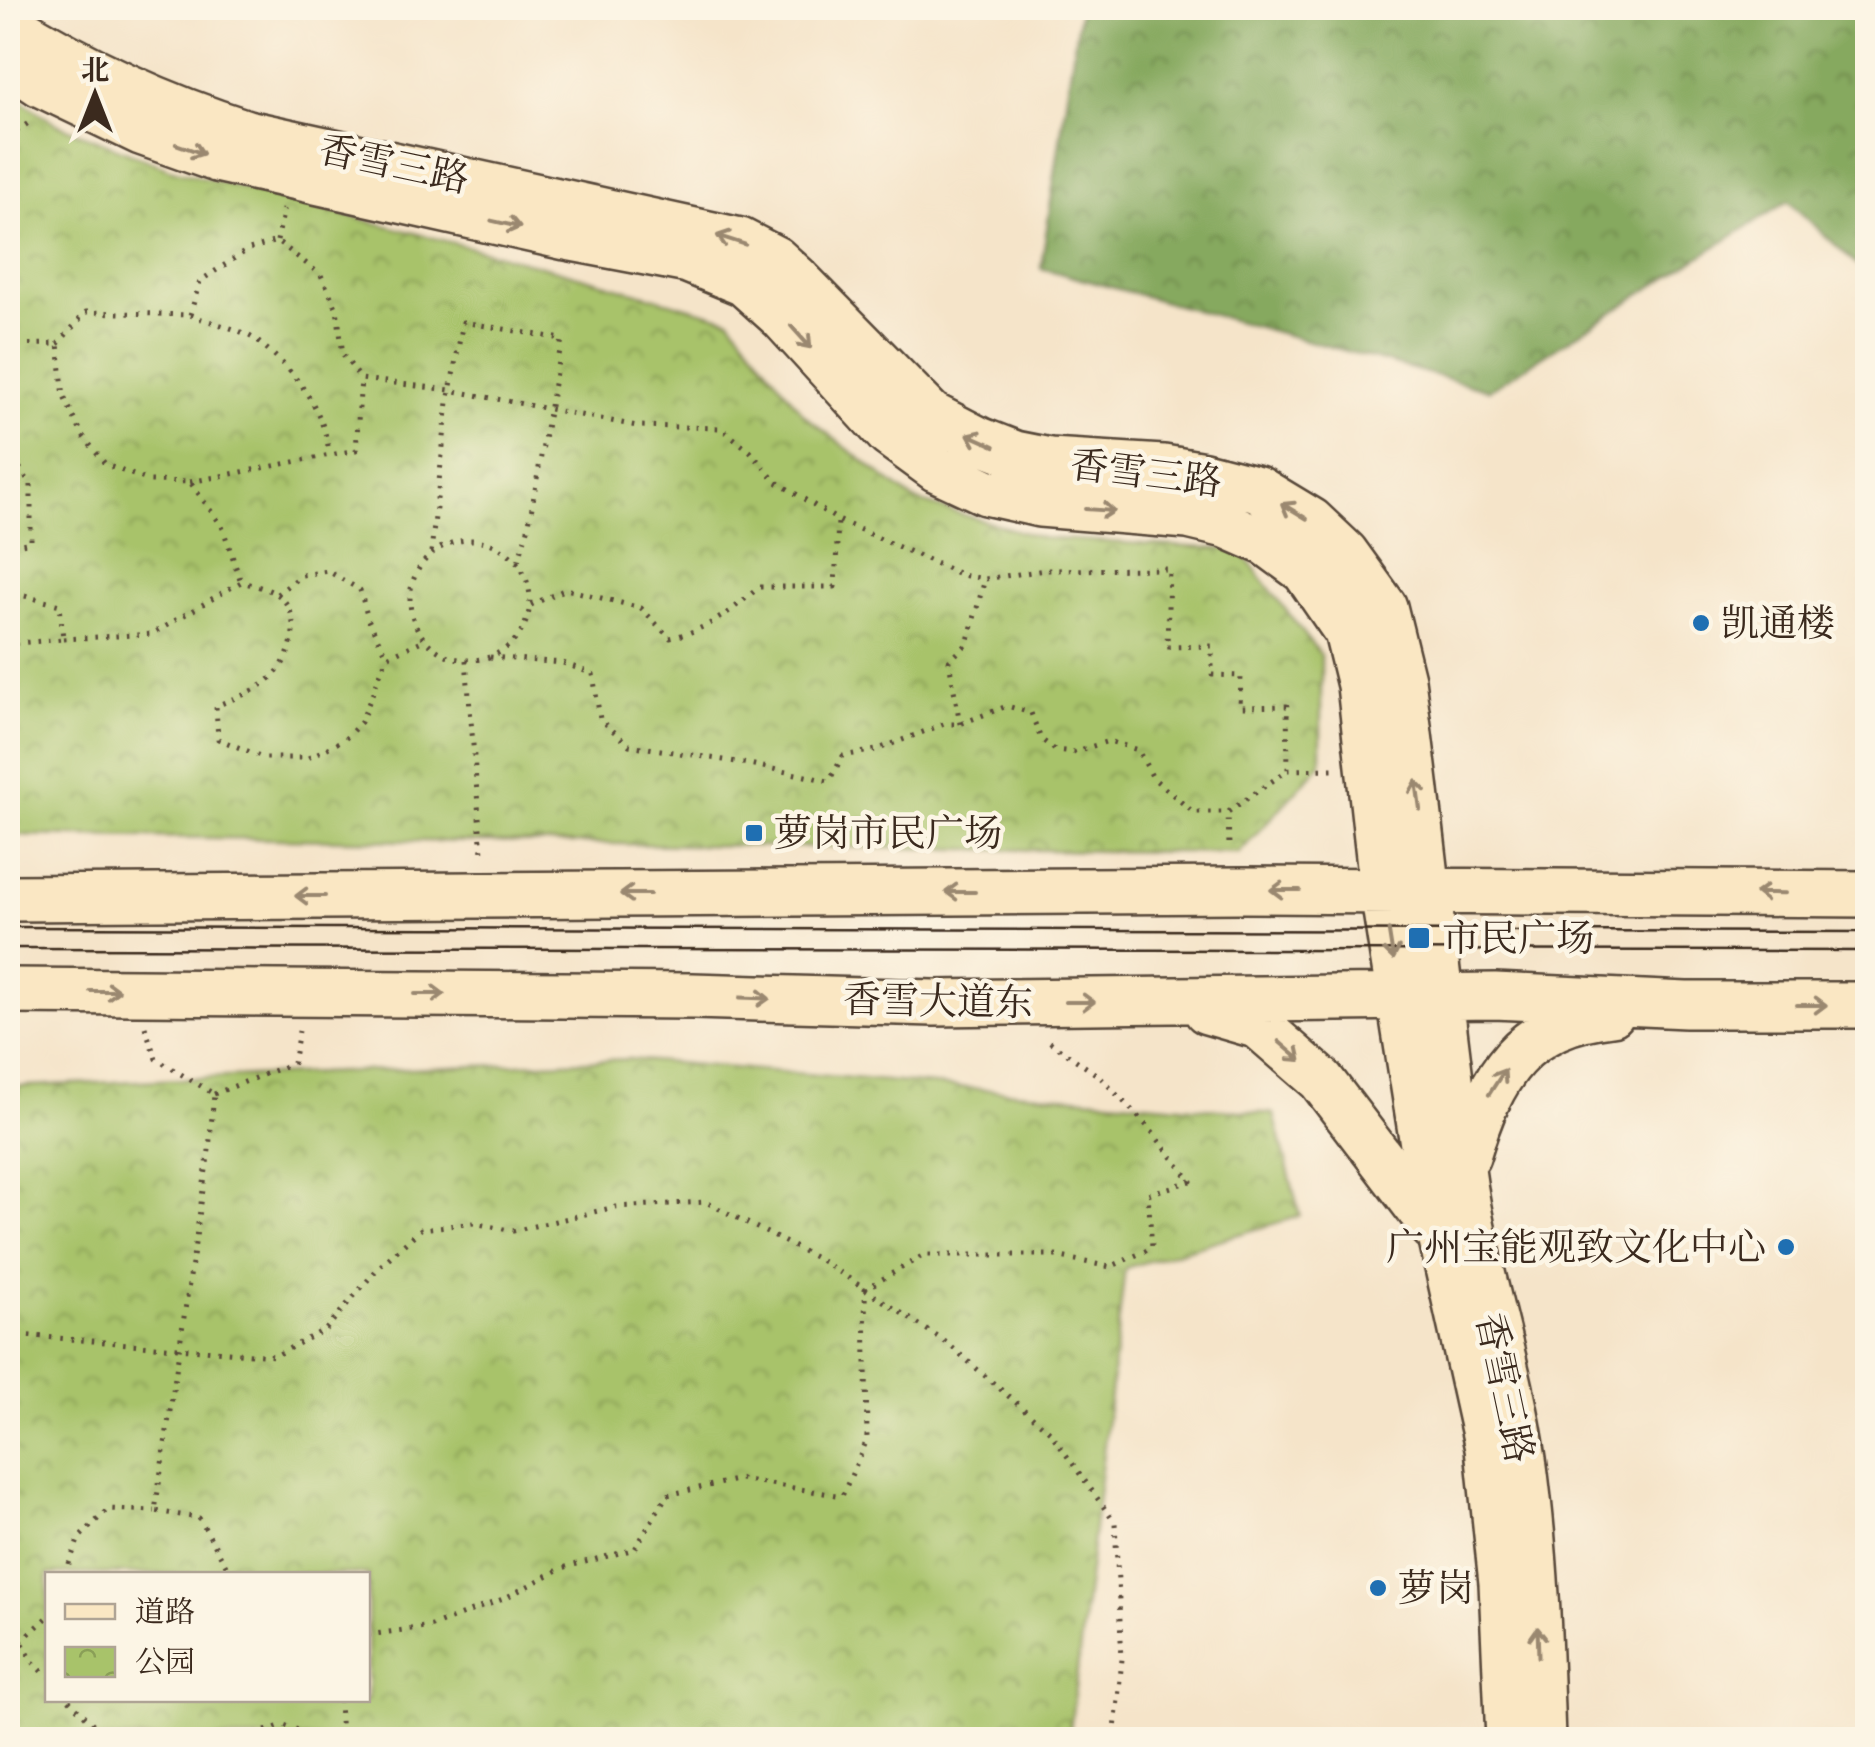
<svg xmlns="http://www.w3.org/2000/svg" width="1875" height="1747" font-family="'EB Garamond','Noto Serif SC',serif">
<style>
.forest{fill:url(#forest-crowns);stroke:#606a3e;stroke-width:2.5}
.park{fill:url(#park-crowns);stroke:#727644;stroke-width:2.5;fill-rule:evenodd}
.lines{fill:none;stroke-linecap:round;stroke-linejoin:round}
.secondary-casing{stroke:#574638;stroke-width:50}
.path{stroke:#574638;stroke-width:5;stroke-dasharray:2.5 8;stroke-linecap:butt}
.secondary{stroke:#fae7c3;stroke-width:45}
.tram{stroke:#3b2a1e;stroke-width:2.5}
.oneway{stroke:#9a8870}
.poi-dot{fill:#1f6fb2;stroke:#fcf5e5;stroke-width:4}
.labels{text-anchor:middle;stroke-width:9;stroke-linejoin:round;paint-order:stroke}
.street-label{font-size:38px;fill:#3b2a1e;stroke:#fcf5e5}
.poi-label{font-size:38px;fill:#3b2a1e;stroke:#fcf5e5;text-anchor:start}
</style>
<defs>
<pattern id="forest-crowns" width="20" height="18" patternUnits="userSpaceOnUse" patternTransform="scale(2.5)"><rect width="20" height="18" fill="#86a95e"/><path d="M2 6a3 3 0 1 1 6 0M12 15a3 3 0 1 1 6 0" fill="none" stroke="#6f8a4d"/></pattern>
<pattern id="park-crowns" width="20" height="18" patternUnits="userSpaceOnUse" patternTransform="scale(2.5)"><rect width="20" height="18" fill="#a8c36a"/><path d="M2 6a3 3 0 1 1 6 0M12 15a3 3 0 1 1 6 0" fill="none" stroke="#8a9f57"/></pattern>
</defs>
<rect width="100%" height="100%" fill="#fcf5e5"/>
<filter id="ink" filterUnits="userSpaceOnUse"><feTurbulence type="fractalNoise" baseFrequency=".01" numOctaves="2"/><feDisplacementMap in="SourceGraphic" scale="20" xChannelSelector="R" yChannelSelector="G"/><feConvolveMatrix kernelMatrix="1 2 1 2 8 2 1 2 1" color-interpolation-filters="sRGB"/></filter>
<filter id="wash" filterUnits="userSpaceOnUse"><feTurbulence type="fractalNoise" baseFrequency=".0048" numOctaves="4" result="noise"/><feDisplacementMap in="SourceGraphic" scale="40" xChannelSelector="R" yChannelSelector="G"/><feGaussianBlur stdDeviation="2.25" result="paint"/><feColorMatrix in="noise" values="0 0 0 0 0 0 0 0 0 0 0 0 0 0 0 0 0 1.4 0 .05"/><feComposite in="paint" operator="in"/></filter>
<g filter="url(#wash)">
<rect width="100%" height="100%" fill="#f5e4c9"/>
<path class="forest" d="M1083 8H1867V274L1788 201 1489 390 1041 268 1079 13Z"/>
<path class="park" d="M8 91 54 123 172 170 557 270 730 319 805 416 914 500 1042 538 1240 550 1321 656V764L1239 853 8 835Z
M629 1059 1274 1114 1300 1216 1125 1268 1069 1739H8V1087ZM48 1574H368V1700H48Z"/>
</g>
<g filter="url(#ink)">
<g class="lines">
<defs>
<path id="secondary" d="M8 23C84 70 162 106 247 133L740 241 775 259 797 279 931 415 979 440 1015 454 1050 461 1163 468 1204 475 1258 489 1311 521 1345 553 1384 607 1402 680C1424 843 1439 1007 1462 1170 1475 1268 1509 1361 1523 1459 1536 1552 1539 1646 1542 1740
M8 62 41 84 141 132 217 159 566 237 688 260 744 283 782 317 889 434 937 469 986 492 1040 504 1188 516 1226 525 1267 543 1305 571 1347 632 1360 685 1383 892 1429 1182 1488 1448 1502 1583 1509 1740
M8 898 1243 890 1868 894
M8 991 693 996 934 1003 1495 996 1686 1005H1868
M1207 1011 1259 1026 1321 1080 1433 1227
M1467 1156C1491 1075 1521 1023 1612 1013"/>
</defs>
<use href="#secondary" class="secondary-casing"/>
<path class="path" d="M8 137 30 122
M277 241 284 209
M190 315C211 323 240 328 257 341 293 368 324 408 329 453
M58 344 86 312 190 315 200 281 249 249 277 241 321 275 337 309 343 355 361 379 450 390 637 426 721 428 750 451 775 481 838 520 962 575 985 579 1045 570 1169 569 1167 647 1212 646V675L1241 676 1240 707 1287 706 1288 770 1228 812 1229 846
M8 345 58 344 64 397 83 436 106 465 150 481 190 482 222 526 241 582
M8 450 31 485V542L11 546 13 593 60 605 63 639 8 644
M190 482 356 450 361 379
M410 600a60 60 0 1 1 120 0a60 60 0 1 1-120 0Z
M431 552 448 402 463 322 562 339 528 529 518 562
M277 594 302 575 328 571 360 590 368 619 387 657
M531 605 566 589 641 608 670 638C707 630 731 612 759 587H835L838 520
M63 639 152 634 241 582C252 585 268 588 278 595 304 614 293 659 271 678 256 692 234 698 216 706L218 739 265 758H308L345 739 361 722 387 657 424 640
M490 657 563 663 593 674 600 719 629 745 749 764 829 781 843 756 876 750 944 724H960L1007 706 1031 713 1041 739 1055 750 1073 752 1109 741 1138 750 1153 778 1193 812H1228
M466 660 482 853
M8 704 14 703
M960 724 949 661 967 644 985 579
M1288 770 1335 769
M145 1027 156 1059 214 1094 209 1150 155 1511 199 1518 231 1574
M214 1094 293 1063 299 1031
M8 1334 275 1356 326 1329 379 1267 421 1229 474 1223 513 1231 615 1207 706 1202 824 1262 947 1343 1050 1432 1115 1523 1122 1659 1114 1740
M8 1370 14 1334
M65 1574 79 1538 108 1509 155 1511
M8 1616 33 1662 48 1677
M368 1635 432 1626 503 1599 562 1568 635 1549 667 1495 740 1479 842 1496 867 1440 865 1289 924 1255H1051L1110 1267 1152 1248 1148 1194 1191 1181 1149 1128 1100 1077 1046 1039
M21 1641 48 1617
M69 1700 109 1740
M339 1700 341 1740
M235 1740 284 1725 326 1740"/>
<use href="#secondary" class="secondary"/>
<path class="tram" d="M8 927 1868 932
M8 948 1868 951"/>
</g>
<defs><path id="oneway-shaft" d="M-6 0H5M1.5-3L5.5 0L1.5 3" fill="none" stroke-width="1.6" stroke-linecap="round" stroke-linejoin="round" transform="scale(2.5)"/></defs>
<g class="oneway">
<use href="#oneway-shaft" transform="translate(190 149) rotate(19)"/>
<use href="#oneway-shaft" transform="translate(506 224) rotate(13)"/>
<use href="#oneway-shaft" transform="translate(731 240) rotate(-162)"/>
<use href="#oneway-shaft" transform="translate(801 337) rotate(48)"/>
<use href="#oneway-shaft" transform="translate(981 440) rotate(-156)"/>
<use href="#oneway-shaft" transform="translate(1100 510) rotate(4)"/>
<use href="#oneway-shaft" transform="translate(1294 511) rotate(-149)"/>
<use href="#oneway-shaft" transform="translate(1418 795) rotate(-98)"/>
<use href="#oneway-shaft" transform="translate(1285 890) rotate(-180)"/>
<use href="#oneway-shaft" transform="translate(960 892) rotate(180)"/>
<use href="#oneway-shaft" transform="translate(1770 893) rotate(-179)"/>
<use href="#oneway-shaft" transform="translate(635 894) rotate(180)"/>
<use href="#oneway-shaft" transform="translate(310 896) rotate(180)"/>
<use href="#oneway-shaft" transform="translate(1391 945) rotate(81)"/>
<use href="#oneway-shaft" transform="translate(105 991)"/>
<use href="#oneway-shaft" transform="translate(430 994)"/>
<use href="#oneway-shaft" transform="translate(755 998) rotate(2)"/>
<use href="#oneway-shaft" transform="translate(1080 1002)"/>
<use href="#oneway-shaft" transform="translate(1812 1005)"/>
<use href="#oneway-shaft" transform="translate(1290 1051) rotate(41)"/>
<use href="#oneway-shaft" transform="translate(1497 1082) rotate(-57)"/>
<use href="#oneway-shaft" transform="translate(1538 1642) rotate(-92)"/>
</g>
</g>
<g class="poi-dot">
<circle cx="1701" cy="623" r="10"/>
<rect x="744" y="823" width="20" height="20" rx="5"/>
<rect x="1407" y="926" width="24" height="24" rx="5"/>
<circle cx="1786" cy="1247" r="10"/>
<circle cx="1378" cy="1588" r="10"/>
</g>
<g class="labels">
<g class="street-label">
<text transform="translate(394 164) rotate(12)" y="13">香雪三路</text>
<text transform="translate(1146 473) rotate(7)" y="13">香雪三路</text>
<text transform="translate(938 1001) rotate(1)" y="13">香雪大道东</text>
<text transform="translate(1505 1388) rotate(78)" y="13">香雪三路</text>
</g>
<g class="poi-label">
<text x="1721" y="636">凯通楼</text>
<text x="774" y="846">萝岗市民广场</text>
<text x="1442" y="951">市民广场</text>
<text x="1766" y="1260" text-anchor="end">广州宝能观致文化中心</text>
<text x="1398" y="1601">萝岗</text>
</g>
</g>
<rect width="1875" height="1747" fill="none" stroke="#fcf5e5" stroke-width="40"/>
<rect x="45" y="1572" width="325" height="130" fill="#fcf5e5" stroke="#afa495" stroke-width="2.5"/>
<rect x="65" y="1604" width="50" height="15" fill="#fae7c3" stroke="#afa495" stroke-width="2.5"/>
<text x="135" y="1622" font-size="30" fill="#3b2a1e">道路</text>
<rect x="65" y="1647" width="50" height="30" fill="url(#park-crowns)" stroke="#afa495" stroke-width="2.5"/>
<text x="135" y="1672" font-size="30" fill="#3b2a1e">公园</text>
<g transform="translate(95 95)" stroke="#fcf5e5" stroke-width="8" paint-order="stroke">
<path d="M0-8L18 38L0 25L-18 38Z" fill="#3b2a1e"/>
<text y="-15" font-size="28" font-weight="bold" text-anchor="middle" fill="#3b2a1e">北</text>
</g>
</svg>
